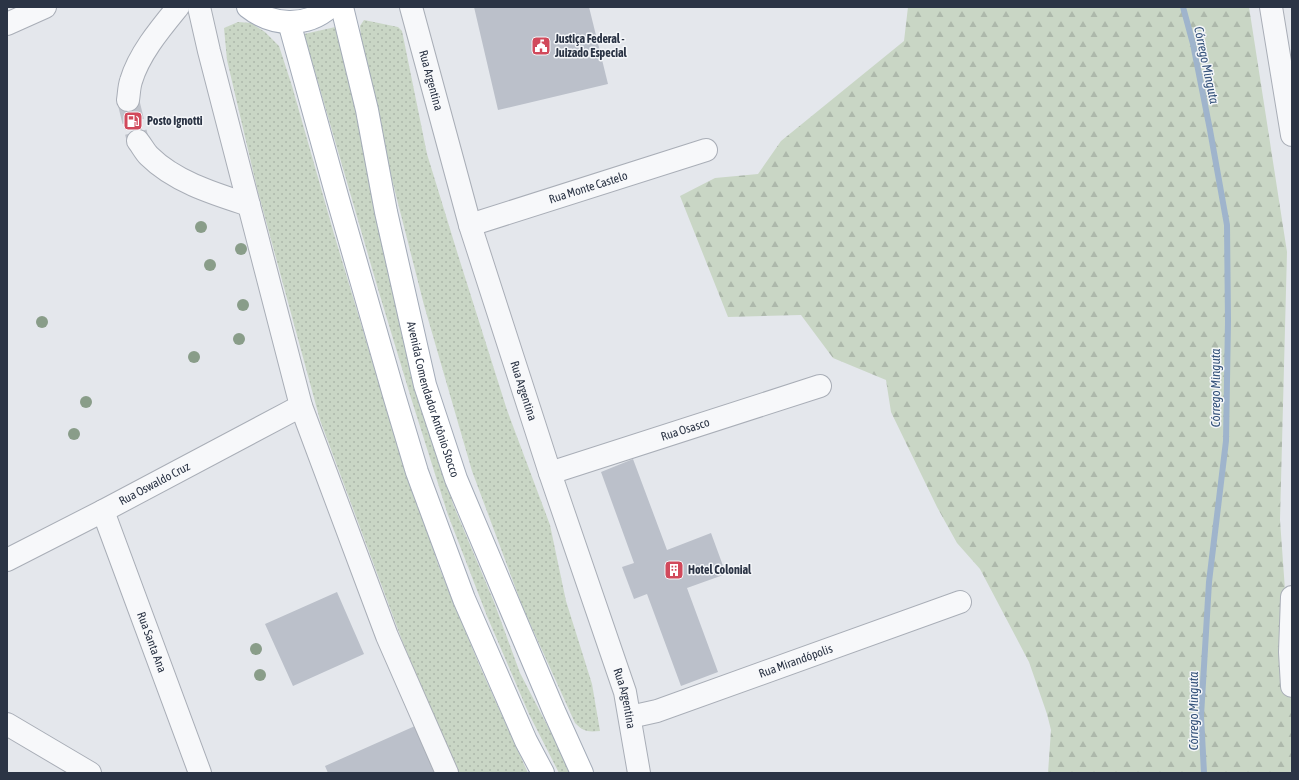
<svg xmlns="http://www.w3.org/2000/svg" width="1299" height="780" font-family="'Asap Condensed',sans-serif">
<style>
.grass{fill:url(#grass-dots)}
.forest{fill:url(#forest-firs)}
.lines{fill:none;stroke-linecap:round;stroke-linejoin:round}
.stream{stroke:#9fb4cc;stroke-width:6}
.building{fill:#bbc0ca}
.minor-tunnel{stroke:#bfc3cb;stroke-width:22;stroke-dasharray:22 11;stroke-linecap:butt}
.minor-casing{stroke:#a9aeb7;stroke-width:24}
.major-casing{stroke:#a3abb8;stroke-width:24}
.minor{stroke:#f7f8fa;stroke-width:22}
.major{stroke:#fff;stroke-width:22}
.tree{fill:#899d89}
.labels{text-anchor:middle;stroke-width:3;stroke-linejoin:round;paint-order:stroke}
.poi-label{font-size:12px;font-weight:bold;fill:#2b3445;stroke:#f4f6f9;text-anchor:start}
.street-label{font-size:12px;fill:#2b3445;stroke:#f4f6f9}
.water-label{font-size:13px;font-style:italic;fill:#34527a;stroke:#f4f6f9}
</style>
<defs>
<pattern id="grass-dots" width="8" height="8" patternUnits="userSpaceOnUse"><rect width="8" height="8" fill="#c9d6c5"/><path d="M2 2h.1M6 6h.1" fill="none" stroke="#adb8ab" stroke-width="1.8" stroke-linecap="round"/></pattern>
<pattern id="forest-firs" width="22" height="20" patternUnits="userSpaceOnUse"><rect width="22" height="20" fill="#c9d6c5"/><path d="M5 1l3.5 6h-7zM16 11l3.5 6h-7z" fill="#adb8ab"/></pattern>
</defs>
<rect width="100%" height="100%" fill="#e4e7ec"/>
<path class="grass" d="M364 20 398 27 402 31 427 154 458 255 507 410 550 525 566 601 592 684 600 731C588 732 584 732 575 723L523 608 472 471 424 305 389 168 361 37 360 26Z
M238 22 251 23 265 32 279 46 292 86 334 234 380 387 439 567 481 669 528 773H457L403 643 320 420 257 188 227 60 224 28Z
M340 26 376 217 394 298 453 504 494 602 520 673 572 773H559L529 714 487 616 448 515 411 398 378 289 304 34Z"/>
<path class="forest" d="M908 7H1249L1287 252 1280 520 1292 688V773H1048L1051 730 1047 714 1029 662 980 569 957 543 937 507 891 412 886 380 833 358 801 315 728 317 680 196 715 178 758 174 781 141 904 41Z"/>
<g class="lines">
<path class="stream" d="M1183 7 1193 44 1210 130 1227 225 1228 321 1226 441 1209 582 1201 716 1204 773"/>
</g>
<path class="building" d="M474 7H589L608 84 498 110Z
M633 459 667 550 711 533 726 574 687 588 718 672 681 686 647 594 634 599 622 567 634 563 601 472Z
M337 592 364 654 293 686 265 624Z
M415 726 436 773H328L325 766Z"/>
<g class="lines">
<path class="minor-tunnel" d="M128 100 138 141"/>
<defs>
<g id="minor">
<path d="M199 7 209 51 301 406 387 636 447 773"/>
<path id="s1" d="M411 7 470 225 550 473 625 692 639 773"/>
<path d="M1271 7 1292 135"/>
<path d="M7 24 45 7"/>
<path d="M128 100C129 94 129 87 131 81 139 54 160 29 178 7"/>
<path d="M138 141C142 146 145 152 149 156 175 182 215 194 249 205"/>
<path id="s2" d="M470 225 706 150"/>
<path id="s3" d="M550 473 820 386"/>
<path id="s4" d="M103 511 200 773"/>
<path id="s5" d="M7 560 103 511 301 406"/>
<path d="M1292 597 1290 652 1292 686"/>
<path id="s6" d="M630 717 657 711 960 602"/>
<path d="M7 724 90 773"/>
</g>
<g id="major">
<path d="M248 7C272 26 306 28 330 7"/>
<path id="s7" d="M342 7 367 110 386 212 425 385 456 479 554 711 582 773"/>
<path d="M289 22 337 196 394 395 417 472 464 599 526 741 543 773"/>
</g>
</defs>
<use href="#minor" class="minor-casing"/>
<use href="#major" class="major-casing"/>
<use href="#minor" class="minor"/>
<use href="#major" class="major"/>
</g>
<g class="tree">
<circle cx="201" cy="227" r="6"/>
<circle cx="241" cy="249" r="6"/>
<circle cx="210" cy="265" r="6"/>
<circle cx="243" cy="305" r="6"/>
<circle cx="42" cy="322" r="6"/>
<circle cx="239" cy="339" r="6"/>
<circle cx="194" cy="357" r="6"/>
<circle cx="86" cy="402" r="6"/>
<circle cx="74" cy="434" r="6"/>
<circle cx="256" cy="649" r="6"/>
<circle cx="260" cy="675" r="6"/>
</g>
<defs>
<symbol id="civic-square" viewBox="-11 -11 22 22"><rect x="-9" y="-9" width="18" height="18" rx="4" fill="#d1495b" stroke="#f4f6f9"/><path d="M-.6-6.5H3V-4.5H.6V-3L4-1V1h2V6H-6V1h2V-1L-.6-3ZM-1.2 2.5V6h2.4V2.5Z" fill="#fff"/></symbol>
<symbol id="fuel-square" viewBox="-11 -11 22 22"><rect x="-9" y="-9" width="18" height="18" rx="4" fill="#d1495b" stroke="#f4f6f9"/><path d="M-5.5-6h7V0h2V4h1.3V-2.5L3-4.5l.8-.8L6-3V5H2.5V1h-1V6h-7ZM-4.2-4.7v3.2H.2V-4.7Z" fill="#fff"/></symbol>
<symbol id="building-square" viewBox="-11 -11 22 22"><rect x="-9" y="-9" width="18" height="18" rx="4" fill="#d1495b" stroke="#f4f6f9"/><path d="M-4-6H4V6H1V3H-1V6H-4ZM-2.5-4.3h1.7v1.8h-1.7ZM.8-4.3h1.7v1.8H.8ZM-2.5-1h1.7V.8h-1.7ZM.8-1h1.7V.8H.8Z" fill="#fff"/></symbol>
</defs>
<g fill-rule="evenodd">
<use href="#civic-square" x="530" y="35" width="22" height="22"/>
<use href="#fuel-square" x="122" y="110" width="22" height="22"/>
<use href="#building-square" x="663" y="559" width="22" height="22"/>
</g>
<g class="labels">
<g class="poi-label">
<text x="555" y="43">Justiça Federal -<tspan x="555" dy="14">Juizado Especial</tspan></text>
<text x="147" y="125">Posto Ignotti</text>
<text x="688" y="574">Hotel Colonial</text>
</g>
<g class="street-label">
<text dy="4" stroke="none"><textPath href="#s1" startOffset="76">Rua Argentina</textPath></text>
<text dy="4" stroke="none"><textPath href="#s2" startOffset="124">Rua Monte Castelo</textPath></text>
<text dy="4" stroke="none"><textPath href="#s1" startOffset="400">Rua Argentina</textPath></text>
<text dy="4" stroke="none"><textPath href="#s7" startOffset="403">Avenida Comendador Antônio Stocco</textPath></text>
<text dy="4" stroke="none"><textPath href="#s3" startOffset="142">Rua Osasco</textPath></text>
<text dy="4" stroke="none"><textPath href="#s5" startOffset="166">Rua Oswaldo Cruz</textPath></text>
<text dy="4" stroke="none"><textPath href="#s4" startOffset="140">Rua Santa Ana</textPath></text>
<text dy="4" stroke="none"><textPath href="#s6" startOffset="175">Rua Mirandópolis</textPath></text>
<text dy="4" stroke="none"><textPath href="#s1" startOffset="724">Rua Argentina</textPath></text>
</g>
<g class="water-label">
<text transform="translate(1207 65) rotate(78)" y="5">Córrego Minguta</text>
<text transform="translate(1215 388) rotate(-90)" y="5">Córrego Minguta</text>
<text transform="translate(1193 711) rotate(-90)" y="5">Córrego Minguta</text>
</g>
</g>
<rect width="1299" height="780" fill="none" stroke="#2b3445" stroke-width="16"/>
</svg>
